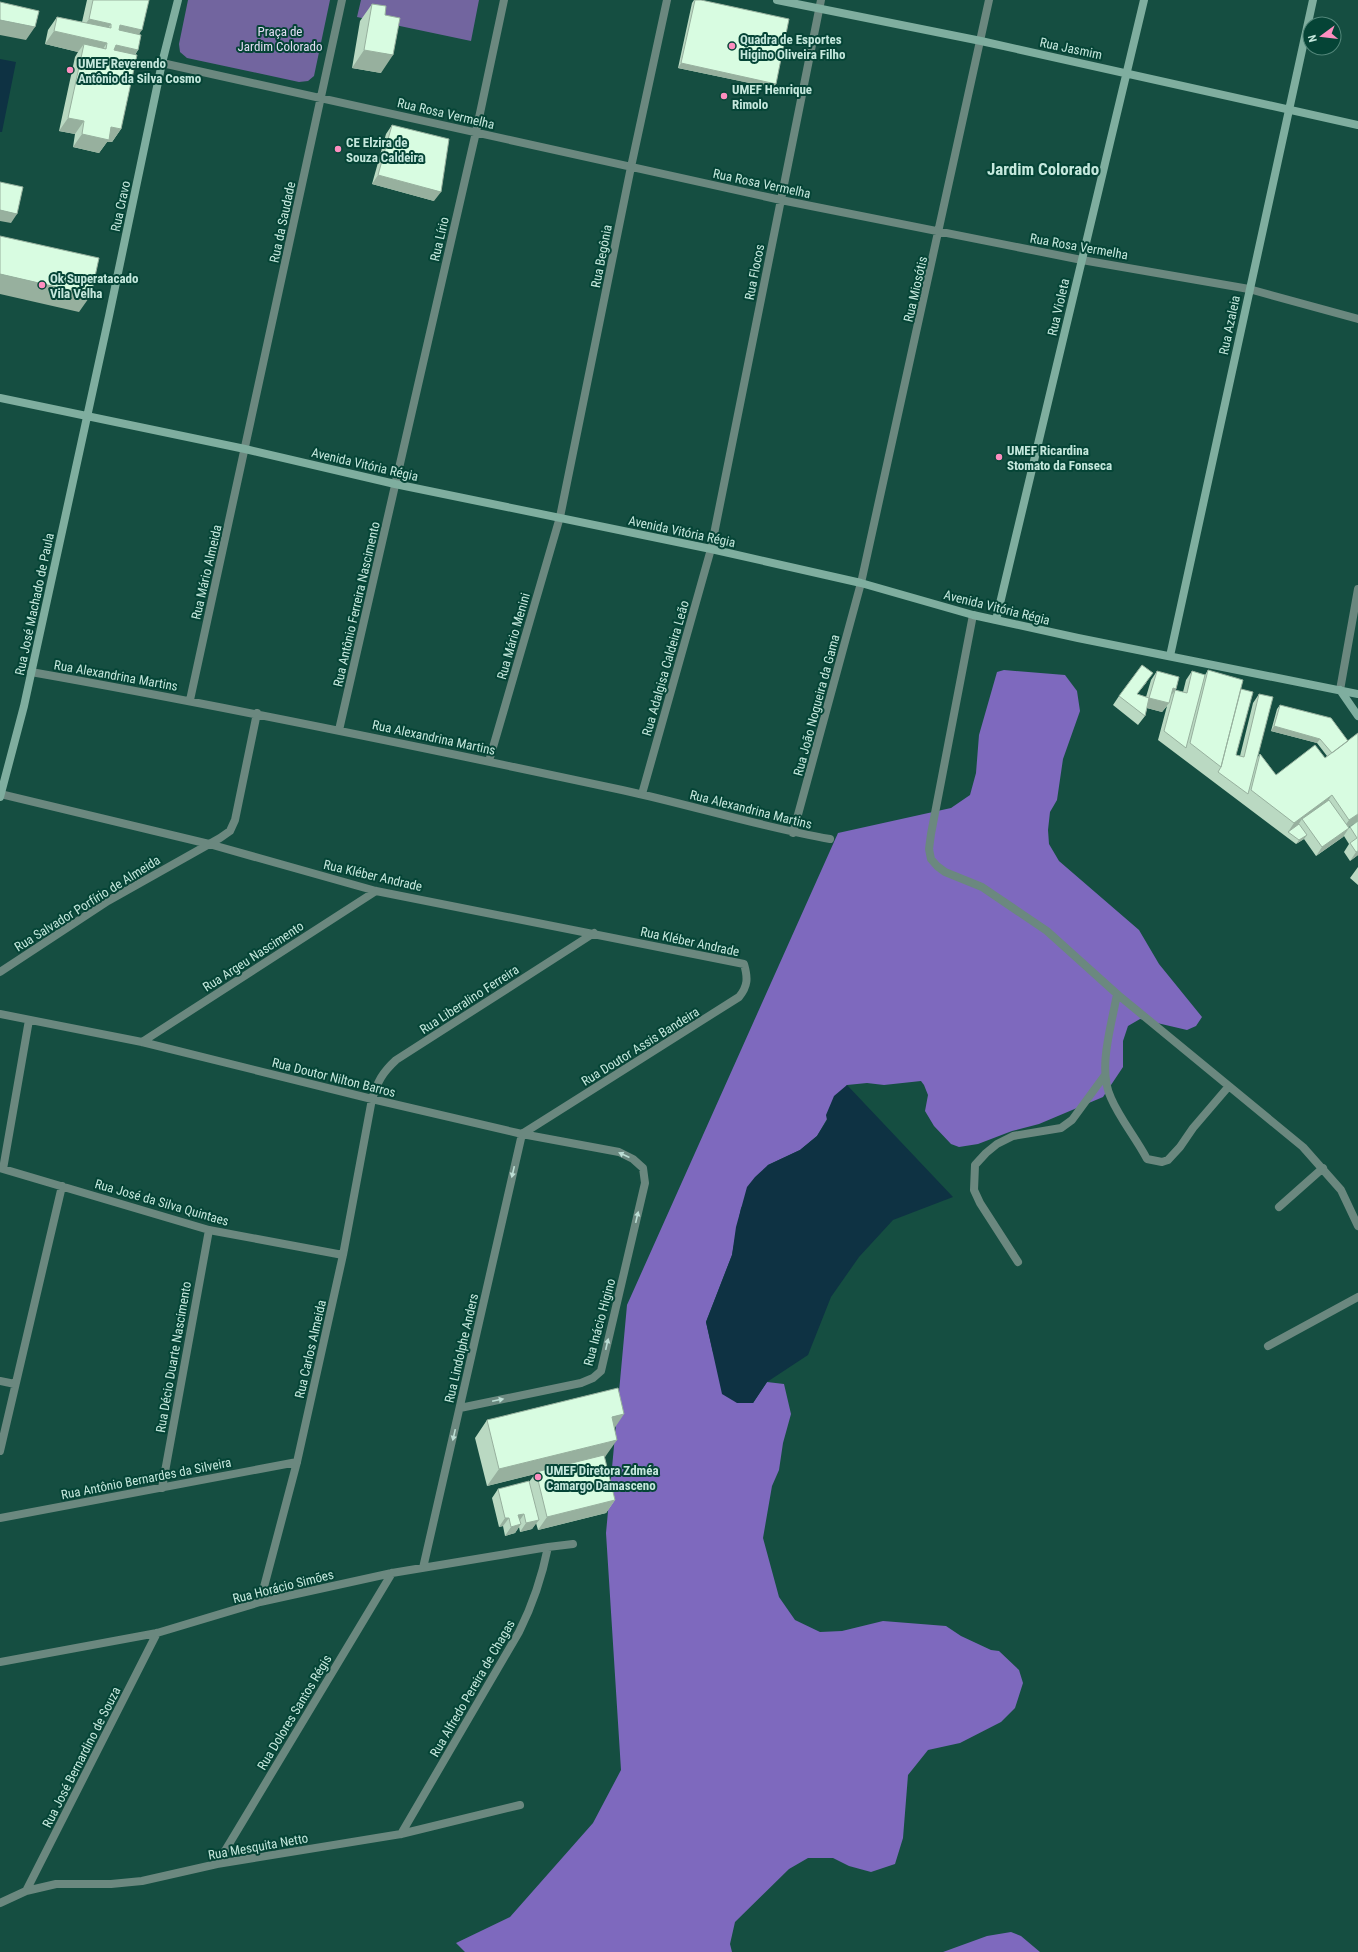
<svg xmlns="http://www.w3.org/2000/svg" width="1358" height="1952" font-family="'Roboto Condensed',sans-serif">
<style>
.green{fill:#72659f}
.forest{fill:#7e69be}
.water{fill:#0e3243}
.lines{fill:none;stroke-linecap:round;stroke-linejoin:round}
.street{stroke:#6b887f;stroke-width:8}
.secondary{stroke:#7fae9f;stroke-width:8}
.wall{fill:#bad9c2}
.shaded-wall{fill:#97b09e}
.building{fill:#d8fce1;stroke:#97b09e}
.oneway{fill:#bcded4}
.poi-dot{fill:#fd8ebf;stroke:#054436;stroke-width:1.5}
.labels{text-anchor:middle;stroke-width:4;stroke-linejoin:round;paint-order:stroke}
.park-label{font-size:13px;fill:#e0dcf3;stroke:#054436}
.poi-label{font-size:13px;font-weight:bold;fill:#c5e8dd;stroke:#054436;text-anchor:start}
.street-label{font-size:13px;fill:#c5e8dd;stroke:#054436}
.district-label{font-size:17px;font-weight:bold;fill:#c5e8dd;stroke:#054436}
</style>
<rect width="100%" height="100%" fill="#154e41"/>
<path class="green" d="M188 0H330L314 76 308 81 299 82 187 58 180 52 179 44Z
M361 0H479L471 41 357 17Z"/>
<path class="forest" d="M1004 670 1065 675 1077 691 1080 711 1063 759 1057 800 1050 812 1048 830 1049 844 1059 861 1139 930 1159 964 1202 1017 1196 1026 1187 1030 1140 1019 1128 1026 1123 1041V1067L1103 1097 1039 1124 1012 1131 978 1144 959 1147 951 1144 934 1126 925 1111 928 1095 924 1085 921 1081 884 1085 867 1083 847 1085 817 1136 800 1150 768 1165 741 1208 732 1255 706 1322 713 1352 753 1403 767 1382 784 1384 791 1414 783 1443 779 1470 772 1486 763 1538 779 1597 795 1620 820 1632 842 1631 883 1621 946 1626 961 1636 991 1650 999 1651 1019 1670 1023 1683 1015 1708 1001 1722 960 1743 928 1750 908 1775 903 1838 895 1864 871 1872 849 1866 833 1858H808L789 1869 735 1922 730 1944 732 1952H465L456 1943 510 1917 593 1823 621 1770 606 1533 627 1305 838 833 951 808 970 795 976 773 979 735 997 672Z
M1011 1932 1021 1936 1040 1952H943L987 1936Z"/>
<path class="water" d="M0 59 16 62 2 132H0Z
M847 1085 953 1197 893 1220 859 1257 831 1297 808 1355 767 1382 753 1403H737L722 1394 706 1322 732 1255 736 1227 747 1187 755 1177 768 1165 800 1150 817 1136 827 1120 826 1115 834 1096Z"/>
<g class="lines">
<path class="street" d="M162 63 781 200 1082 260 1249 289 1358 319
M973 615 931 834 929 849 931 859 937 866 945 872 982 887 1047 931 1117 994 1303 1147 1341 1190 1358 1226
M31 672C229 707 426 748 622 790 692 805 760 827 830 839
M1340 690 1358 589
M190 700 342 0
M339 730 476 132 504 0
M489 761 560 517 631 167 667 0
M0 794 209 844 376 891 744 964C748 978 748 986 739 997L522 1134
M642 794 711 549 821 0
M793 833 861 583 989 0
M0 972 108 901 220 838 230 831 235 820 257 713
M1117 994C1112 1024 1097 1069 1111 1098 1120 1119 1136 1138 1147 1159L1162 1162 1168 1160 1180 1147 1193 1128 1229 1086
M0 1014 142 1042 372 1099 522 1134 619 1152 633 1159 643 1168 645 1183 601 1371 593 1378 581 1383 460 1408
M142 1042 376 891
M0 1168 209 1230 343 1255
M3 1169 29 1020
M1279 1207 1323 1168
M1018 1262 980 1203 974 1190 975 1165 986 1153 997 1144 1013 1136 1061 1128 1072 1120 1105 1075
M1268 1346 1358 1297
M0 1381 15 1384
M0 1451 62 1186
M162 1488 209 1230
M0 1518 297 1462
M423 1568 522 1134
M260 1602 297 1462 343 1255 372 1099C378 1081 382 1073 396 1060L594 933
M0 1662 157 1633 260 1602 392 1573 548 1547 573 1544
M401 1834 519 1632C533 1604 542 1577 548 1547
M217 1864 392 1573
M26 1891 157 1633
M0 1903 26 1891 56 1884H111L142 1881 217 1864 401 1834 520 1805"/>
<path class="secondary" d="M777 0 981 41 1358 125
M0 398 245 449 395 484 711 549 861 583 973 615 1078 638 1358 694
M996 620 1144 0
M1170 656 1313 0
M1340 690 1358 716
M0 797 24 706 109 316 162 63 178 0"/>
</g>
<path class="wall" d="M87 0H149L139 35 138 50 135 55 121 129 112 142H107L99 153 73 147 75 134 59 131 75 57 78 52 45 44 48 30 57 17 82 22Z
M694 0H701L773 88 678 68 692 3Z
M372 4 385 15 381 73 352 68 360 21Z
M392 125 434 201 372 184 386 134Z
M1208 670 1241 689 1236 755 1240 756 1253 703 1259 694 1257 758 1260 754 1276 775 1325 758 1327 756 1317 743 1271 731 1277 709 1280 705 1348 741 1358 733V821L1348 827 1349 828 1350 827 1358 821V855L1350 861 1344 852 1349 844 1344 836 1343 837 1316 856 1304 839 1296 844 1158 740 1167 706 1162 712 1147 708 1145 716 1138 725 1113 705 1119 696 1147 682 1137 694 1146 697 1151 680 1157 671 1176 689 1175 690 1183 692 1186 680 1192 671 1205 675Z
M1358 867V885L1350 878Z
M487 1420 614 1428 605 1457H604L615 1500 606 1513 538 1530 536 1523 532 1529 520 1532 519 1527 515 1533 505 1536 503 1526 499 1527 492 1498 498 1489 529 1482 535 1474 487 1486 475 1438Z"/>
<path class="shaded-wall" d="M89 19 111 24 102 37 80 32Z
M0 20 35 27 26 40 0 35Z
M120 25 142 30 133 43 111 39Z
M54 31 107 43 98 56 84 44 78 52 45 44Z
M116 45 138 50 129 63 107 58Z
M364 50 393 55 381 73 352 68Z
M681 63 776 84 773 88 678 68Z
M68 118 84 121 75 134 59 131Z
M111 127 121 129 112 142H107L99 153 73 147 82 134Z
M378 175 441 192 434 201 372 184Z
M0 210 17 214 11 223 0 221Z
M0 274 91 295 79 312 0 294Z
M1173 688 1176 689 1170 697Z
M1149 698 1169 703 1162 712 1143 707Z
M1274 726 1320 739 1317 743 1271 731Z
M1332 795 1323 808 1302 819 1296 828 1288 832 1294 823Z
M1358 814V821L1340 833 1349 820Z
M1349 828 1343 837 1316 856 1322 847Z
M1307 835 1304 839 1296 844 1299 840Z
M1358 851V855L1350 861 1356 852Z
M624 1414 612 1432V1417Z
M617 1440 605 1457 537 1474 536 1472 535 1474 487 1486 499 1469Z
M615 1500 606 1513 538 1530 547 1517Z
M524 1514 518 1523V1515Z
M505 1518H509L503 1526 499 1527Z
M539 1520 532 1529 520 1532 526 1523Z
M521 1524 515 1533 505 1536 511 1527Z"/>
<path class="building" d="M93 0H149L142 30 120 25 119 30 141 35 138 50 116 45 114 50 137 55 121 129 111 127 109 140 82 134 84 121 68 118 84 44 106 49 107 43 54 31 57 17 111 28V24L89 19Z
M695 0H701L789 19 776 84 681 63Z
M0 2 39 11 35 27 0 20Z
M372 4 386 6 385 15 400 18 393 55 364 50Z
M392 125 449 139 441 192 378 175Z
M0 182 23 187 17 214 0 210Z
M0 236 99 258 91 295 0 274Z
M1142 665 1153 673 1137 694 1149 698 1145 716 1119 696Z
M1208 670 1243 680 1221 767 1190 743Z
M1157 671 1179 677 1176 689 1173 688 1169 703 1149 698Z
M1192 671 1205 675 1186 748 1164 731 1175 690 1187 693Z
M1241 689 1253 692 1236 755 1244 757 1259 694 1273 697 1248 794 1218 772 1221 767Z
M1280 705 1331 718 1348 741 1332 753 1320 739 1274 726Z
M1358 733V814L1349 820 1332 795 1294 823 1251 790 1260 754 1276 775 1315 745 1325 758Z
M1329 800 1349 828 1322 847 1302 819Z
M1358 821V851L1356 852 1350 843 1357 838 1350 827Z
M1299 824 1307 835 1299 840 1288 832Z
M618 1388 624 1414 612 1417 617 1440 499 1469 487 1420Z
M604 1455 615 1500 547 1517 536 1472Z
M529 1481 539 1520 526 1523 524 1514 518 1515 521 1524 511 1527 509 1518H505L498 1489Z"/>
<defs><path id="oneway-solid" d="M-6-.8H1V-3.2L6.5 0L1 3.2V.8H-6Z"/></defs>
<g class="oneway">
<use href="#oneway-solid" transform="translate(624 1155) rotate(-155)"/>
<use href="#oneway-solid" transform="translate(513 1172) rotate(103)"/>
<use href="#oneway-solid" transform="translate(637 1217) rotate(-77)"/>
<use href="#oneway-solid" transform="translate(607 1344) rotate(-77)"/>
<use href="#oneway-solid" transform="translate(498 1400) rotate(-12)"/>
<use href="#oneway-solid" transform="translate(454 1435) rotate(103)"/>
</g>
<g class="poi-dot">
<circle cx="732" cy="46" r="4"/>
<circle cx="70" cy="70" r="4"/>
<circle cx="724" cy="96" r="4"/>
<circle cx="338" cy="149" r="4"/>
<circle cx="42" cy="285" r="4"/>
<circle cx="999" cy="457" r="4"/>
<circle cx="538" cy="1477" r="4"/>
</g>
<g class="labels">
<g class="park-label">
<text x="280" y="36">Praça de<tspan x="280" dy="15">Jardim Colorado</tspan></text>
</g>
<g class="poi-label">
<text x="740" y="44">Quadra de Esportes<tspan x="740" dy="15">Higino Oliveira Filho</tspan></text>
<text x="78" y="68">UMEF Reverendo<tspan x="78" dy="15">Antônio da Silva Cosmo</tspan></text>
<text x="732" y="94">UMEF Henrique<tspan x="732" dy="15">Rimolo</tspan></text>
<text x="346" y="147">CE Elzira de<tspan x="346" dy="15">Souza Caldeira</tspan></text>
<text x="50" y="283">Ok Superatacado<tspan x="50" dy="15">Vila Velha</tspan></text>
<text x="1007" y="455">UMEF Ricardina<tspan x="1007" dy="15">Stomato da Fonseca</tspan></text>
<text x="546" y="1475">UMEF Diretora Zdméa<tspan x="546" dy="15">Camargo Damasceno</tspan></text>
</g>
<g class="street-label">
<text transform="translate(1071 48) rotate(12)" y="5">Rua Jasmim</text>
<text transform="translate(446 113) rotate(13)" y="5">Rua Rosa Vermelha</text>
<text transform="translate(762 183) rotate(12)" y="5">Rua Rosa Vermelha</text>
<text transform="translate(120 206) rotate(-78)" y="5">Rua Cravo</text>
<text transform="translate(282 222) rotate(-78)" y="5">Rua da Saudade</text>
<text transform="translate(439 239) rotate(-77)" y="5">Rua Lírio</text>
<text transform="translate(1079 246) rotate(10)" y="5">Rua Rosa Vermelha</text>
<text transform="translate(601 256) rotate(-79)" y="5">Rua Begônia</text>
<text transform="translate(754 272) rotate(-79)" y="5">Rua Flocos</text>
<text transform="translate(915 289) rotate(-77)" y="5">Rua Miosótis</text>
<text transform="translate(1058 307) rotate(-77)" y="5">Rua Violeta</text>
<text transform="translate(1229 325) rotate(-78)" y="5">Rua Azaleia</text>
<text transform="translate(365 464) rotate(13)" y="5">Avenida Vitória Régia</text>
<text transform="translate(682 531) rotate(12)" y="5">Avenida Vitória Régia</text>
<text transform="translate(206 572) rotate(-77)" y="5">Rua Mário Almeida</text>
<text transform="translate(34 604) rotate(-78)" y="5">Rua José Machado de Paula</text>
<text transform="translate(356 604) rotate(-77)" y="5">Rua Antônio Ferreira Nascimento</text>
<text transform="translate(997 607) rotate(14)" y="5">Avenida Vitória Régia</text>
<text transform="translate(513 636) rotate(-74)" y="5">Rua Mário Menini</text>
<text transform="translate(665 668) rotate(-74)" y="5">Rua Adalgisa Caldeira Leão</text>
<text transform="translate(116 675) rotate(10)" y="5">Rua Alexandrina Martins</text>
<text transform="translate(816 705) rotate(-75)" y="5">Rua João Nogueira da Gama</text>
<text transform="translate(434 737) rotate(12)" y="5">Rua Alexandrina Martins</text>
<text transform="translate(751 809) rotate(14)" y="5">Rua Alexandrina Martins</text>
<text transform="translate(373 875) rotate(13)" y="5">Rua Kléber Andrade</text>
<text transform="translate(87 903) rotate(-32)" y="5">Rua Salvador Porfírio de Almeida</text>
<text transform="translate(690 941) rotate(12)" y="5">Rua Kléber Andrade</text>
<text transform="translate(253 956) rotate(-33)" y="5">Rua Argeu Nascimento</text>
<text transform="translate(469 999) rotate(-33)" y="5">Rua Liberalino Ferreira</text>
<text transform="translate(640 1046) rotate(-32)" y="5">Rua Doutor Assis Bandeira</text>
<text transform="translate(334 1077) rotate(14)" y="5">Rua Doutor Nilton Barros</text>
<text transform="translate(162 1202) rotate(16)" y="5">Rua José da Silva Quintaes</text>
<text transform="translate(599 1322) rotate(-75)" y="5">Rua Inácio Higino</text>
<text transform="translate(461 1348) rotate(-77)" y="5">Rua Lindolphe Anders</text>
<text transform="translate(310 1349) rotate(-77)" y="5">Rua Carlos Almeida</text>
<text transform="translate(173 1357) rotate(-80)" y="5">Rua Décio Duarte Nascimento</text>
<text transform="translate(146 1478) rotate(-11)" y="5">Rua Antônio Bernardes da Silveira</text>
<text transform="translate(283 1586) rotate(-14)" y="5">Rua Horácio Simões</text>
<text transform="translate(472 1688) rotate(-60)" y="5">Rua Alfredo Pereira de Chagas</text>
<text transform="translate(294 1712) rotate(-59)" y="5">Rua Dolores Santos Régis</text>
<text transform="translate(81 1757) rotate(-63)" y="5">Rua José Bernardino de Souza</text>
<text transform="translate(258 1846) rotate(-10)" y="5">Rua Mesquita Netto</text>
</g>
<g class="district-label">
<text x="1043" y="175">Jardim Colorado</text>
</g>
</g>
<g transform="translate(1322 36) rotate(255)"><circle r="19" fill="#054436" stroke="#528679"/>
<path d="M0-3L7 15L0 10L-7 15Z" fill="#fd8ebf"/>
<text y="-6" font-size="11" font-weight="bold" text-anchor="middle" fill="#c5e8dd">N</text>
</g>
</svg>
